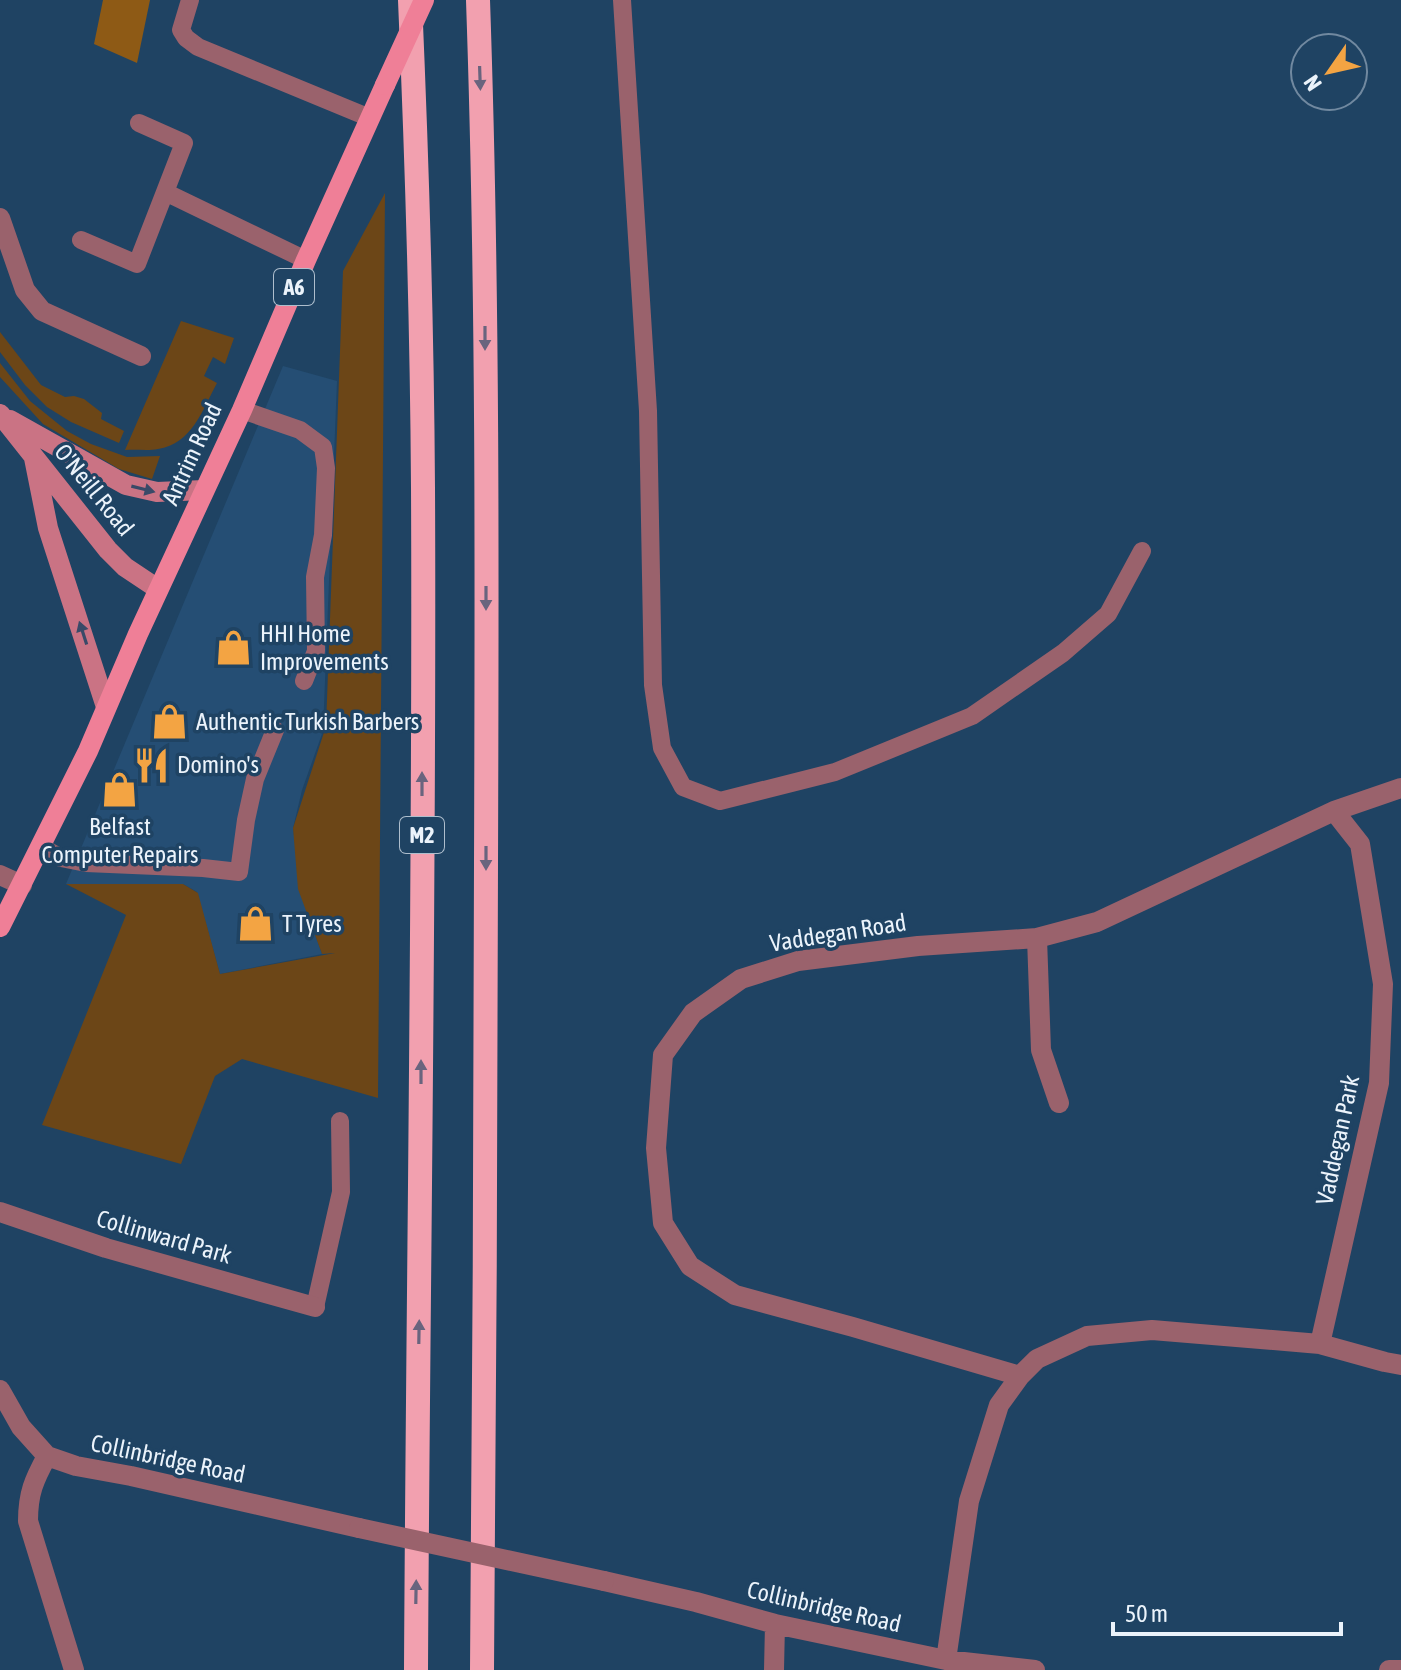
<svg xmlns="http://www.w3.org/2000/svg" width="1401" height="1670" font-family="'Asap Condensed',sans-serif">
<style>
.built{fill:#254e74}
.green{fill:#6c4617}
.forest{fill:#8e5a15}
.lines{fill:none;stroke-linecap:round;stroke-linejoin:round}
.lane{stroke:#9a626c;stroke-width:18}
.street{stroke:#9a626c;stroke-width:20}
.secondary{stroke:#ca7384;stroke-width:20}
.primary{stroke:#ef7f97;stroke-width:20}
.highway{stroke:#f2a0af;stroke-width:24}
.street-bridge{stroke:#9a626c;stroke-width:20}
.primary-bridge{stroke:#ef7f97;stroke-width:20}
.oneway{fill:#69647e}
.oneway2{fill:#394a68}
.labels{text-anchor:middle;stroke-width:7;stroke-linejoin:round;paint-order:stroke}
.shield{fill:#1f4363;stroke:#aebecd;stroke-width:2}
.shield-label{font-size:22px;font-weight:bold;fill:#ebf3fb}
.street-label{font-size:24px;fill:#ebf3fb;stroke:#1f4363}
.poi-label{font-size:24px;fill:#ebf3fb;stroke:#1f4363;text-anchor:start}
</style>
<rect width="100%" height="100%" fill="#1f4363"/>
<path class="built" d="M283 366 337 381 323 731 302 790 293 828 302 897 322 954 220 974 197 892 183 884H66Z"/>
<path class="green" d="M385 193 378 1098 242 1059 215 1076 181 1164 42 1125 126 915 66 884H183L198 893 220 974 335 953 322 954 298 889 293 828 326 726 343 271Z
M181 321 234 338 225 364 213 357 204 376 217 383C203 409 192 444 158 449 148 451 136 449 125 450Z
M0 332 41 385 65 397 74 396 84 399 102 413 101 419 124 431 119 443 71 422 47 407 25 385 0 352Z
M0 363 30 401 67 431 91 444 127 457 160 456 152 479 119 469 43 424 0 377Z"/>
<path class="forest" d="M103 0H150L137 63 94 44Z"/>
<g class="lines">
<path class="lane" d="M190 0 181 30 186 38 198 47 370 118
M622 0 648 411 653 685 662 748 683 787 720 801 835 772 972 716 1063 653 1108 614 1142 551
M139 123 184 143 165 192
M81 240 137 264 165 192 306 260
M242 410 300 430 323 447 326 468 323 535 315 577 316 651 304 681
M41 847 61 858 86 863 203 868 239 872 246 820 255 779 275 730
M315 1307 341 1192 340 1121"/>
<path class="street" d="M0 218 25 290 42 311 141 356
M0 875 22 885
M1037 938 1041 1050 1059 1103
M0 1212 106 1248 315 1307
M1320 1344 1379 1083 1383 984 1360 844 1334 811
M1020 1376 853 1327 735 1295 690 1266 663 1223 656 1148 663 1055 693 1013 741 979 798 961 918 946 1037 938 1097 922 1334 811 1401 788
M0 1390 21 1427 47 1456 76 1466 131 1476 359 1528
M47 1456C34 1480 28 1493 28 1521L74 1670
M604 1581 696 1602 775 1624 946 1660 1035 1670
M946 1660 969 1501 999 1405 1020 1376 1037 1359 1087 1336 1152 1330 1320 1344 1385 1362 1401 1365
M774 1670 775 1624
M1389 1670H1401"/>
<path class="secondary" d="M0 414 108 550 125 567 158 589
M10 420 126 485 157 492 204 490
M34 458 48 528 106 707"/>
<path class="primary" d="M0 927 88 751 138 634 242 410 306 260 385 85"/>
<path class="highway" d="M410 0C417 162 422 324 423 487 425 881 418 1276 416 1670
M478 0C488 288 487 576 486 864 485 1133 485 1401 482 1670"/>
<path class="street-bridge" d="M359 1528 604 1581"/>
<path class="primary-bridge" d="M385 85 424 0"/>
</g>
<defs><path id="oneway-solid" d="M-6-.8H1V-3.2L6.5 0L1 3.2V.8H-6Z" transform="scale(2)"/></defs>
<g class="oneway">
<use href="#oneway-solid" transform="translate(480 78) rotate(88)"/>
<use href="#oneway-solid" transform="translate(485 338) rotate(90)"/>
<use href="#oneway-solid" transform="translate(486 598) rotate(90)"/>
<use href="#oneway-solid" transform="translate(422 784) rotate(-90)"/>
<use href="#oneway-solid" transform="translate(486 858) rotate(90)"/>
<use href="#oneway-solid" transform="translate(421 1072) rotate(-90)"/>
<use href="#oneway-solid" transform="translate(419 1332) rotate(-89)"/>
<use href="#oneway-solid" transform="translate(416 1592) rotate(-89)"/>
</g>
<g class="oneway2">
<use href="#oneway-solid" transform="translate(143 489) rotate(14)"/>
<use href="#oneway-solid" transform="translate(83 633) rotate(-108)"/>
</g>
<defs>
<symbol id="shop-bare" viewBox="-9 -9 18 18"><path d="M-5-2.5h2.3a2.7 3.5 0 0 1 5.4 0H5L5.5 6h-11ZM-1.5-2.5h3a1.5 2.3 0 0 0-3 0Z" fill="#f3a443" stroke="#1f4363" stroke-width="2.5" paint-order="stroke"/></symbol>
<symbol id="restaurant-bare" viewBox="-9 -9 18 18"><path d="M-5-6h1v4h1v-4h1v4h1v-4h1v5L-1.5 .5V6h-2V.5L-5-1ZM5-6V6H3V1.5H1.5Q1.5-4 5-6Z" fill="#f3a443" stroke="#1f4363" stroke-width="2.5" paint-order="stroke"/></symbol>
</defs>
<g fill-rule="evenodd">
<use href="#shop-bare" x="208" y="622" width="51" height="51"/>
<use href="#shop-bare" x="144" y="696" width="51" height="51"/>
<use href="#restaurant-bare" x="126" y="740" width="51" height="51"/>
<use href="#shop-bare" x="94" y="764" width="51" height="51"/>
<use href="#shop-bare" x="230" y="898" width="51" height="51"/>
</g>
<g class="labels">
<g class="shield">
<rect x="274" y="269" width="40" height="36" rx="6"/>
<rect x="400" y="817" width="44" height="36" rx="6"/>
</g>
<g class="shield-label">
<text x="294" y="295">A6</text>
<text x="422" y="843">M2</text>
</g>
<g class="street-label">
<text transform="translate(192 454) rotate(-65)" y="8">Antrim Road</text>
<text transform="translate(94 490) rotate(51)" y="8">O'Neill Road</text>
<text transform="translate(838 933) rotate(-9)" y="8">Vaddegan Road</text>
<text transform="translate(1338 1140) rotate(-78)" y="8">Vaddegan Park</text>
<text transform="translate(164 1237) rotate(16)" y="8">Collinward Park</text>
<text transform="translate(168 1459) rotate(12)" y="8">Collinbridge Road</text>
<text transform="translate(824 1607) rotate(13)" y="8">Collinbridge Road</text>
</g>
<g class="poi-label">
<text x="260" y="642">HHI Home<tspan x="260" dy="28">Improvements</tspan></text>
<text x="196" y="730">Authentic Turkish Barbers</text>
<text x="177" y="773">Domino's</text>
<text x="120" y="835" text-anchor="middle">Belfast<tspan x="120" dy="28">Computer Repairs</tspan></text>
<text x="282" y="932">T Tyres</text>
</g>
</g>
<g transform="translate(1329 72) rotate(236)"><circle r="38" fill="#1f4363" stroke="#7189a0" stroke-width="2"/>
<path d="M0-6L14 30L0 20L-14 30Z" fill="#f3a443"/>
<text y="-12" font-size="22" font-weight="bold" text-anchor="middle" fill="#ebf3fb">N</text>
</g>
<path d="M1113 1622v12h228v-12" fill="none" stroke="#ebf3fb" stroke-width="4"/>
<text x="1125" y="1622" font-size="24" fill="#ebf3fb" stroke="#1f4363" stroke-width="6" paint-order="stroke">50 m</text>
</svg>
